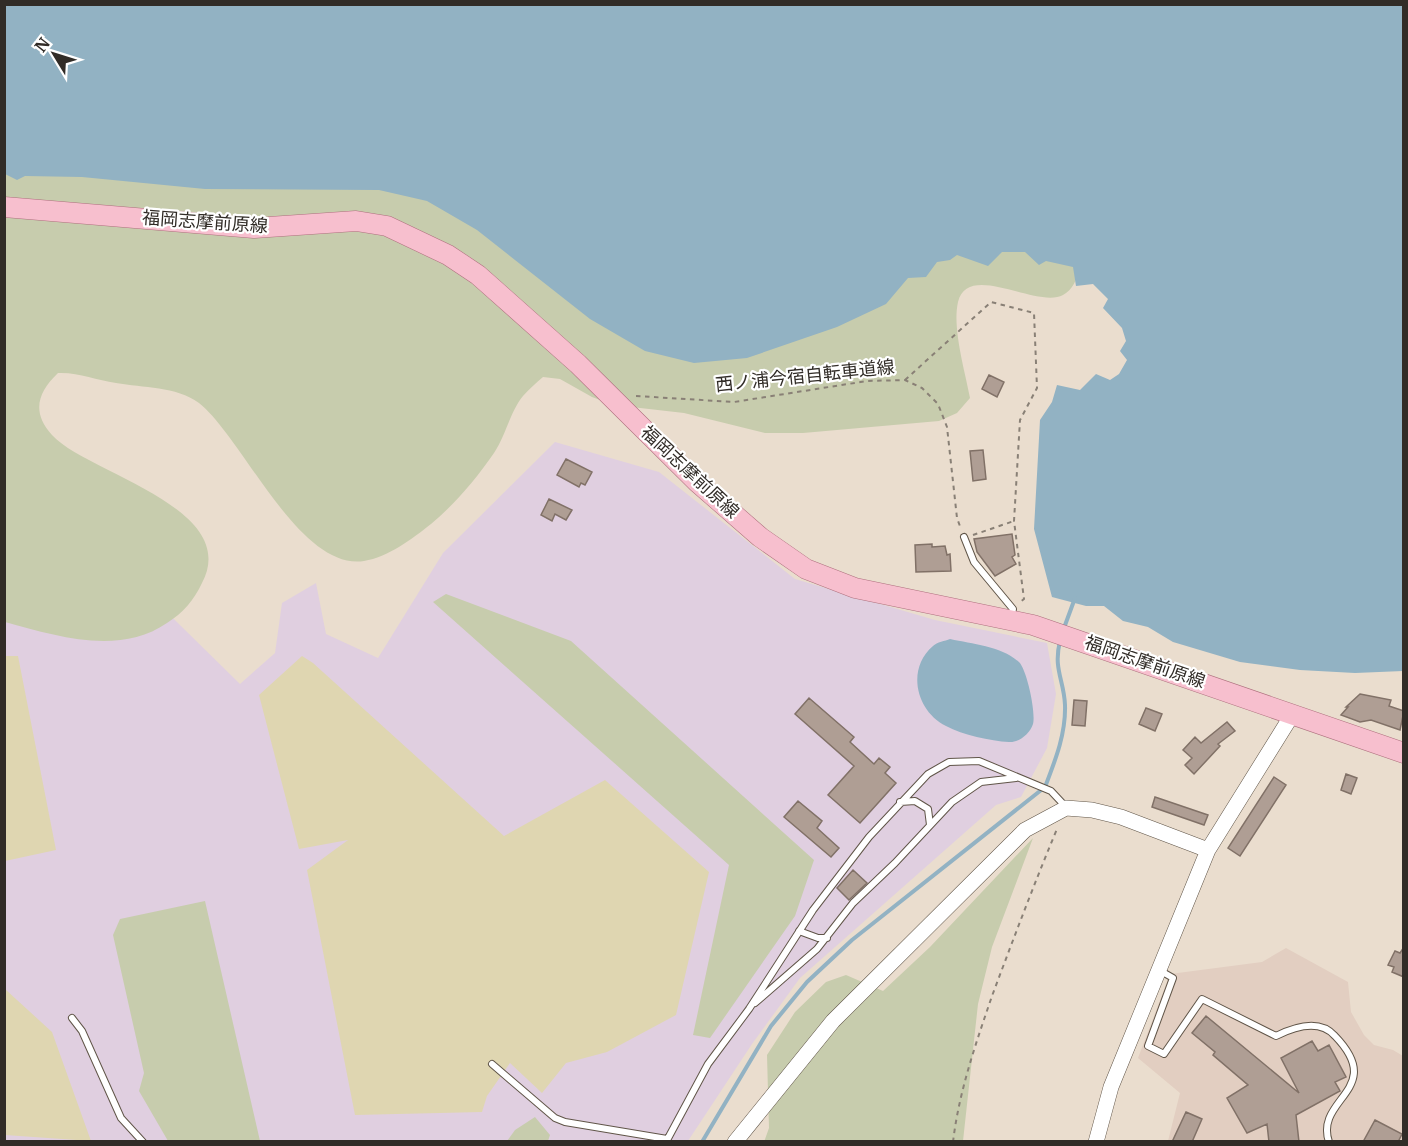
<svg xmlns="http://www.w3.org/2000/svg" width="1408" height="1146" font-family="Merriweather,'Noto Sans JP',serif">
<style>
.industrial{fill:#e0cfe0}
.medical{fill:#e2cec1}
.green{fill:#c7ccad}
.sand{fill:#dfd6b1}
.water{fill:#92b2c3}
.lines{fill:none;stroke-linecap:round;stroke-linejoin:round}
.stream{stroke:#92b2c3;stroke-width:4}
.building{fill:#af9e94;stroke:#817167;stroke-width:1.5}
.service-casing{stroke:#605548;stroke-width:8}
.tertiary-casing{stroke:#605548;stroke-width:16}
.primary-casing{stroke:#ae707e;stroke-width:21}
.path{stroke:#898076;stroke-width:2;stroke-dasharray:4.5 4.5;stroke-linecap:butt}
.service{stroke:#fff;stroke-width:6}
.tertiary{stroke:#fff;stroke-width:15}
.primary{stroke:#f7bfce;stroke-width:20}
.labels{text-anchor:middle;stroke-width:4.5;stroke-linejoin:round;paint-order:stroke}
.street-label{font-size:18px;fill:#312c27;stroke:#fff}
</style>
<rect width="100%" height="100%" fill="#eaddce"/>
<path class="industrial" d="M555 442 659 472 795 579 935 620 1047 643 1056 694 1047 748 1021 797 996 805 800 978 752 1044 688 1141 5 1142V571L126 572 240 684 275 653 282 603 316 583 326 634 378 658 443 553Z"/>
<path class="medical" d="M1286 948 1348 982 1351 1012 1364 1035 1374 1045 1393 1050 1403 1056V1141H1168L1180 1093 1138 1058 1170 974 1262 962Z"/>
<path class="green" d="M4 91 901 196 1081 269C1076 279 1073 290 1063 295 1037 309 968 261 958 302 952 328 965 371 970 398L957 413 939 421 803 433H765L684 413 614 405 592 397 560 379 543 377C536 383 529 389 523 396 510 412 506 435 494 453 476 479 455 504 431 524 412 539 388 557 364 561 299 571 243 438 199 403 176 386 143 388 116 383 96 380 78 372 58 373 38 392 31 412 52 435 86 473 242 507 202 583 194 600 183 613 167 623 119 656 56 636 5 622Z
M446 594 571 641 814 860 795 916 710 1038 693 1035 729 865 433 602Z
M1033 838 992 947 978 1004 963 1141 764 1142 769 1128 767 1055 795 1012 826 982 846 975 883 991 930 947Z
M205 901 260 1141H168L139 1091 144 1073 113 935 120 919Z
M535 1117 550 1135 548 1141H507L515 1130Z"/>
<path class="sand" d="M5 656H18L56 850 5 861Z
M302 656 313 663 504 836 605 780 709 872 676 1015 607 1052 566 1063 542 1093 510 1063 487 1096 482 1112 355 1115 307 870 348 840 299 849 259 695Z
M5 989 52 1032 91 1141 5 1135Z"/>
<path class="water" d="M5 4 1403 5V671L1355 673 1300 670 1240 662 1173 642 1148 627 1123 621 1104 606H1086L1052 597 1034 529 1040 420 1052 402 1057 385 1080 390 1096 374 1110 380 1119 374 1127 360 1120 351 1126 341 1122 328 1103 308 1108 299 1093 284 1076 286 1073 267 1046 261 1039 265 1025 252H1002L988 266 957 255 950 260 937 262 926 277 908 278 886 304 837 327 747 358 694 363 645 351 590 319 477 230 427 201 379 190 205 189 82 177 25 176 17 180 5 174Z
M950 639C973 644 1001 646 1019 662 1027 670 1036 713 1033 724 1030 734 1018 743 1009 742 990 741 963 735 946 726 916 711 906 669 933 646 937 642 945 641 950 639Z"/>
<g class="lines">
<path class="stream" d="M1064 628 1075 598
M702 1142 771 1026 807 982 852 940 1045 787C1055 761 1066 734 1065 705 1064 680 1053 669 1060 641"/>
</g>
<path class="building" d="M989 375 1004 382 997 397 982 389Z
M983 450 986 479 973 481 970 451Z
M566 459 592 472 585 485 581 483 579 487 557 475Z
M549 499 572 510 566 520 555 514 552 521 541 515Z
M1012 534 1015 555 1012 557 1016 564 995 576 977 552 974 539Z
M932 544V547L945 546 947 555 950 554 951 571 916 572 915 545Z
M1360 694 1391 700 1389 706 1404 711 1400 730 1371 720 1360 722 1341 715 1348 707H1346Z
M809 698 854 737 850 742 874 764 879 758 890 767 885 773 896 783 860 823 828 795 854 766 795 714Z
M1074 700 1087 701 1085 726 1072 725Z
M1146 708 1162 714 1155 731 1139 724Z
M1227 722 1235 731 1218 744 1220 746 1194 774 1185 765 1192 758 1183 750 1195 737 1201 743Z
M1346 774 1357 778 1351 794 1341 790Z
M1274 777 1286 785 1240 856 1228 848Z
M1155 797 1208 815 1204 825 1152 807Z
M798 801 822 821 817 828 839 848 831 857 784 817Z
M853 870 867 883 849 900 837 888Z
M1404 947V977L1392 972 1394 967 1388 965 1395 951 1400 953Z
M1206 1016 1299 1093 1281 1058 1312 1041 1318 1051 1329 1045 1346 1077 1335 1082 1340 1091 1296 1115 1299 1142H1269L1267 1124 1247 1133 1227 1098 1248 1085 1213 1055 1215 1052 1192 1033Z
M1186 1112 1202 1119 1192 1142H1172Z
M1375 1120 1402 1134 1398 1142H1363Z"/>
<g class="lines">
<defs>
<path id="service" d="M964 537 974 562 1013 609 1011 619
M900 802 915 801 928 809 930 825
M799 931 818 938H827
M1159 970 1173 978 1148 1046 1164 1054 1202 999 1276 1036C1294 1027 1319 1018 1335 1036 1387 1090 1314 1098 1329 1142
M755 1003 817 949 853 903 895 863 952 802 981 782 1016 778
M72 1018 82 1031 121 1118 143 1142
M492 1064 555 1118 565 1122 667 1139
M666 1142 708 1064 749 1009 813 910 869 837 928 774 949 762 979 761 1051 791 1066 807"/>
<path id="tertiary" d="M735 1142 833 1021 1025 830 1066 808 1092 810 1121 817 1208 850
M1096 1142 1111 1087 1208 850 1292 715"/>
<path id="primary" d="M4 207 254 228 356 221 387 226 448 255 478 275 578 364 697 482 760 537 806 569 855 588 1033 625 1404 753"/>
</defs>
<use href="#service" class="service-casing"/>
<use href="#tertiary" class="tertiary-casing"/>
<use href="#primary" class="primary-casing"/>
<path class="path" d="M905 380 991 302 1034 313 1037 388 1020 420 1014 521 1024 599 1019 603
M636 396 734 402 867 381 905 380 922 388 938 404 947 427 957 518 961 529
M973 535 1014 521
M953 1142C959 1091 976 1043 992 996 1013 940 1034 884 1057 829"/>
<use href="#service" class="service"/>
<use href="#tertiary" class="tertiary"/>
<use href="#primary" class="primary"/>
</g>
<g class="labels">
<g class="street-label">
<text transform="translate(205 222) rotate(4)" y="6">福岡志摩前原線</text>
<text transform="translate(805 376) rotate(-6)" y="6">西ノ浦今宿自転車道線</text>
<text transform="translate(690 472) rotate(43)" y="6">福岡志摩前原線</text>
<text transform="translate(1145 662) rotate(19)" y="6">福岡志摩前原線</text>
</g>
</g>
<rect width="1408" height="1146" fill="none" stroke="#312c27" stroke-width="12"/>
<g transform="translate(54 54) rotate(308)" stroke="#ffffff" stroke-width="4.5" paint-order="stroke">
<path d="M0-4.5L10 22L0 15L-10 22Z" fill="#312c27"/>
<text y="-9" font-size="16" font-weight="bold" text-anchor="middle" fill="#312c27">N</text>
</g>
</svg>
